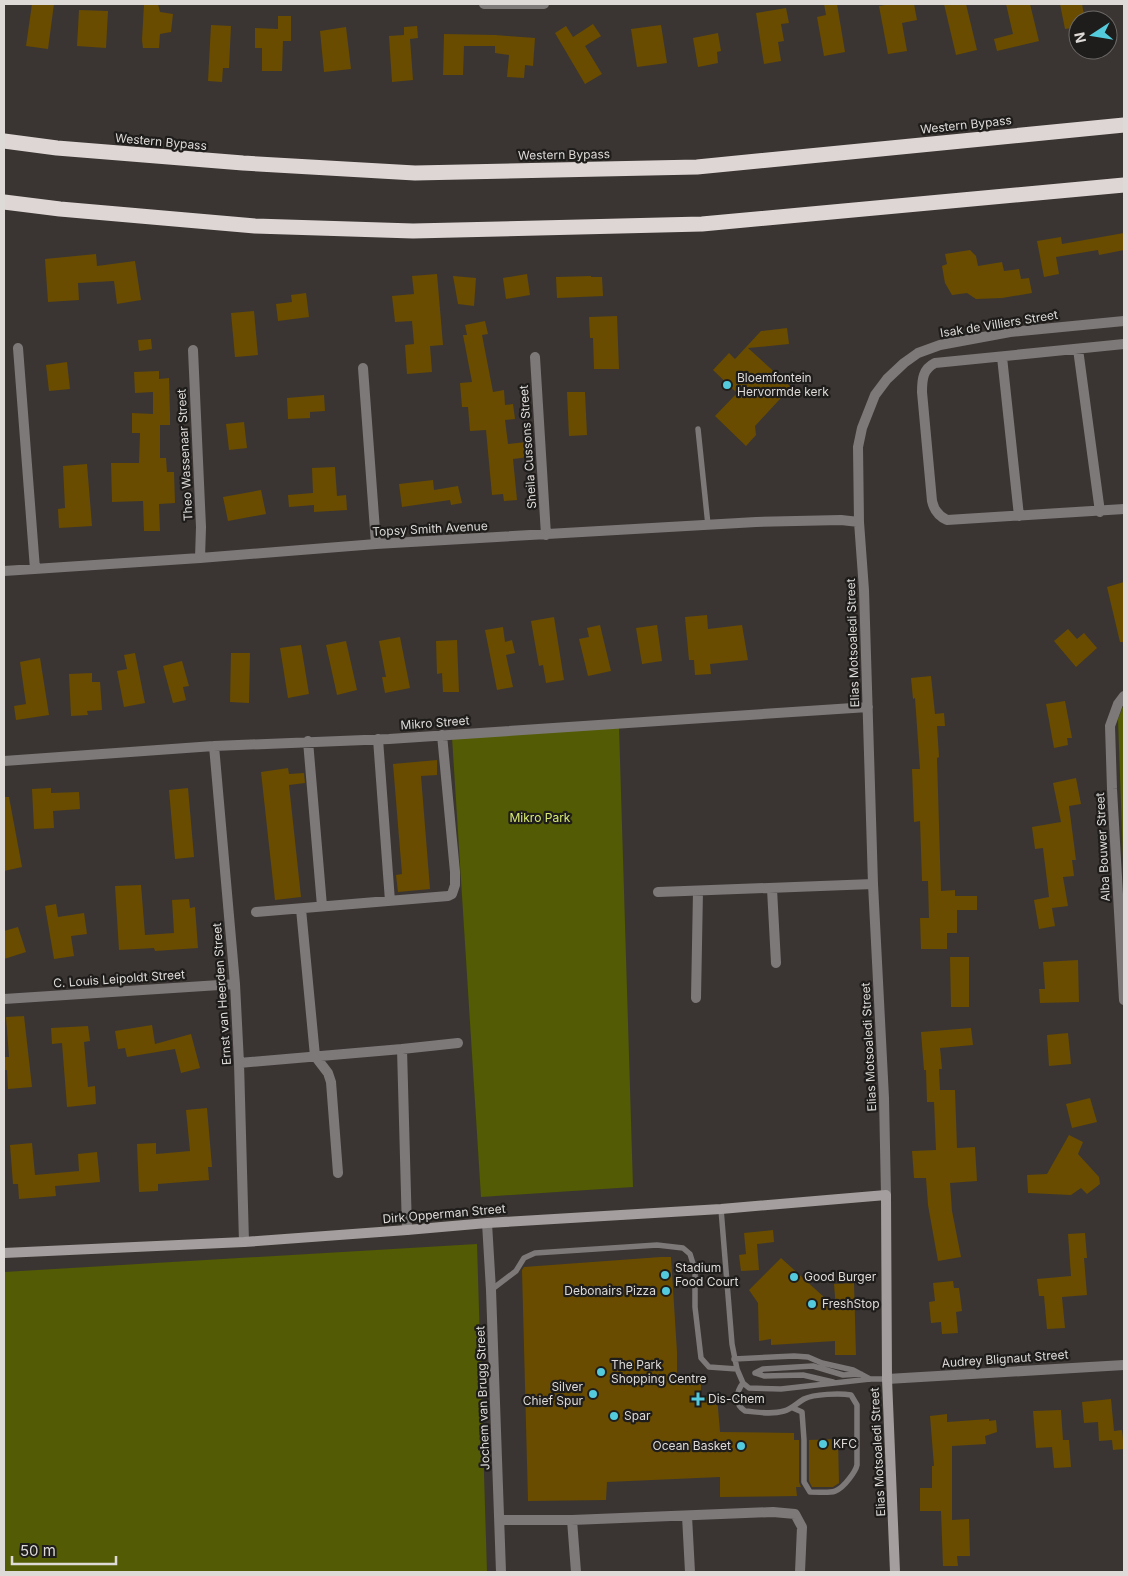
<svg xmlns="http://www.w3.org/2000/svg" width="1128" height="1576" font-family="Inter,sans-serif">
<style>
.green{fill:#535b04}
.building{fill:#694c00}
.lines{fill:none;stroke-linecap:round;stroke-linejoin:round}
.lane{stroke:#7d7979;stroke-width:5.5}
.street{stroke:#7d7979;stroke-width:10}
.secondary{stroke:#a49f9e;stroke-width:10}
.highway{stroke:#ded6d5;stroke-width:15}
.poi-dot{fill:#54cadd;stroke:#1f1d1b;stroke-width:2}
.labels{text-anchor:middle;stroke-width:4.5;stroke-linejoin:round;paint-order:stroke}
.street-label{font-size:12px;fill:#dddad8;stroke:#1f1d1b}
.poi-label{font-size:12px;fill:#dddad8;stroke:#1f1d1b;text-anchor:start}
.park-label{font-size:12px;fill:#d9e974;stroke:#1f1d1b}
</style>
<rect width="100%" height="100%" fill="#3a3532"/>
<path class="green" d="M1124 704V888L1118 719Z
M619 727 633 1187 481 1197 452 737Z
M477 1244 487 1572H4V1272Z"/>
<path class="building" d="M32 4H54L48 49 26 46Z
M144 4H158L160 12 173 14 171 32 160 34 159 48H143L142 40Z
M824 4H837L845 52 824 56 817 17 826 15Z
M891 4H914L917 20 902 23 907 51 888 54 879 6Z
M944 4H966L977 50 956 55Z
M1006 4H1030L1039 41 997 51 994 39 1013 34Z
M1060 4H1082L1085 20H1078V27L1065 29Z
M786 8 789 23 781 24 784 41 778 42 781 61 764 64 756 13Z
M79 10 108 11 106 48 77 46Z
M278 16H291V41H283L282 71H262V48H255V28L278 29Z
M593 24 601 36 585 46 602 74 585 84 555 33 566 26 573 37Z
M211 25 231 26 229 68H223L222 82 208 81Z
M661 25 667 63 637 67 631 29Z
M417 26 418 38 410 39 413 80 392 82 389 36 404 35V27Z
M346 27 351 69 324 72 320 31Z
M718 33 721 51 717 52 718 63 698 67 693 38Z
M444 34 495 35 535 38 533 66 525 65 524 78 507 77 509 55 495 53V46H464L463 75H443Z
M1124 233V250L1099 255 1098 250 1056 257 1059 274 1044 277 1037 241 1061 237 1062 244Z
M970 250 976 256 978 266 1002 262 1004 271 1019 269 1021 279 1029 278 1032 293 1002 298 976 299 967 293 952 295 945 283 942 266 947 264 945 254Z
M96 254 97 266 135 261 141 300 117 304 114 281 78 283 79 300 48 302 45 259Z
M437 274 443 345 430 346 432 372 407 374 405 345 414 344 412 321 395 322 392 296 414 294 412 276Z
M527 274 530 295 506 299 503 278Z
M453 276 476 278 474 306 458 304Z
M591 276V277H602L603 296 557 298 556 277Z
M306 293 309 317 278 321 276 304 292 302 291 295Z
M254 311 258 355 235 357 231 313Z
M617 316 619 369H594L593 338H590L589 317Z
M485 321 488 334 482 335 493 392 504 390 505 405 513 404 515 419 505 420 508 444 527 442 529 457 513 459 517 500 504 501 503 494 492 495 486 430 470 431 468 407H462L460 383 472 382 463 335H467L465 325Z
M787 328 789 344 748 348 791 387 755 426 756 435 746 446 715 416 737 393 713 370 729 353 735 359 761 331Z
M151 339 152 349 139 351 138 340Z
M67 362 70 389 49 391 46 365Z
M159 371V379L169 378 170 413V425H160V458H166L167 472H174L175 503 159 504 160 531H144L143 501 112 502 111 463H139L140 433H132V413L153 414V392L135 393 134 372Z
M567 392H585L587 435 569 436Z
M324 395 325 411 310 412V418L288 419 287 398Z
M244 422 247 448 229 450 226 424Z
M87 464 92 526 59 528 58 509 65 508 63 466Z
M335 467 337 496 346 495 347 510 314 512V505L289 507 288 495 313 493 312 468Z
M433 480 434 490 458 486 462 503 451 505 450 500 402 507 399 484Z
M261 490 266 514 228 521 223 497Z
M1124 582V642H1120L1107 587Z
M707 615 708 629 742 625 748 660 710 664 711 674 695 675 694 660H689L685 617Z
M554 617 564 680 546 683 543 665 539 666 531 621Z
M600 625 611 671 588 676 579 639 589 637 587 628Z
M657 625 662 661 642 664 636 628Z
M503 627 505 642 512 640 515 653 506 655 513 687 497 690 485 630Z
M1068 629 1077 639 1084 633 1097 648 1076 667 1054 641Z
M400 637 410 688 385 693 382 677H386L379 641Z
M457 640 459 692H443L442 673 437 674 436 641Z
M346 641 357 690 337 695 326 645Z
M301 645 309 694 288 698 280 648Z
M135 653 145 703 124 707 117 671 127 669 124 655Z
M231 653H250L249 703 230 702Z
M40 658 49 715 16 720 14 706 26 704 20 662Z
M182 661 189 686 183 687 186 700 173 703 163 666Z
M92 673V682H100L102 710 87 711 88 715 71 716 69 674Z
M931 676 935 714 944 713 945 726H937L939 757 937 758 941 891 955 890V896H977V910H957V933H947V949H921L920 918H929L928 881H922L920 821 914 822 912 769H920L915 698 913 699 911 678Z
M1065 701 1072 738H1067L1068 745 1054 748 1046 704Z
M437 760V775L421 776 430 889 398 892 396 875 402 874 393 764Z
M288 768 289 774 304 773 305 783 289 785 301 897 275 900 261 772Z
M1076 778 1081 804 1069 806 1076 860H1072L1074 876 1063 877 1068 906 1052 908 1055 926 1039 929 1034 900 1049 897 1043 848 1035 849 1032 827 1061 822 1053 783Z
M51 788V793L79 792 80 809 53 811 54 828 34 829 32 789Z
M188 788 194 857 175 859 169 790Z
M4 797H9L22 867 4 871Z
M141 885 145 935 174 933 172 900 189 899 190 908 195 907 198 948 155 951 154 948 119 950 115 886Z
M56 904 58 917 84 913 87 934 71 936 74 956 54 959 45 906Z
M18 927 26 952 4 959V931Z
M950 957H969V1007H951Z
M1078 960 1079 1002 1040 1003 1039 989H1045L1043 962Z
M24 1016 32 1087 8 1089 7 1070H4V1057H9L6 1017Z
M152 1025 155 1044 191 1034 200 1068 181 1073 175 1049 127 1057 125 1048 118 1049 115 1031Z
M88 1026 90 1041 84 1042 88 1087 95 1086 96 1104 67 1107 62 1043 52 1044 51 1028Z
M971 1028 973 1045 940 1048 942 1069H939L940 1090H955L957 1148 975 1147 977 1181 950 1183 952 1211 961 1257 938 1261 928 1205 926 1178H914L912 1151 936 1150 934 1102H927L926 1070H924L921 1032Z
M1068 1033 1071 1064 1049 1066 1047 1035Z
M1090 1098 1097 1122 1072 1128 1066 1104Z
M207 1108 212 1167H208L209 1180 158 1184V1191L139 1192 137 1144 156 1143V1154L190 1151 186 1110Z
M1069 1135 1083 1142 1078 1154 1099 1177 1100 1184 1087 1194 1081 1188 1071 1195 1028 1193 1027 1175 1047 1174Z
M32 1143 35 1175 79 1171 78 1154 97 1152 100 1182 55 1186 56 1196 19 1199 18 1184H13L10 1145Z
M773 1230 774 1242 757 1244 759 1270 741 1271 739 1255 746 1254 744 1233Z
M1085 1233 1087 1258H1084L1087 1295 1062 1297 1065 1328 1047 1329 1044 1296H1039L1037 1279 1071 1276 1068 1234Z
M661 1257H671L677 1352V1385L701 1384V1397L717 1396 720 1432 794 1433V1440H799V1482L801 1487H796L797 1496 720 1497V1477L607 1482 606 1500 528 1501 522 1270 524 1267Z
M781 1258 836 1308 834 1284 854 1283 856 1355H835V1341L771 1345V1339L759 1341 758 1303 749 1290Z
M953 1281 954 1288H959L962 1311 956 1312 958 1333 942 1334 941 1322 931 1323 929 1302 935 1301 933 1283Z
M1111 1399 1114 1431 1122 1430 1124 1449 1113 1450 1112 1440 1099 1441 1098 1422 1084 1423 1082 1402Z
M1061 1410 1063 1440H1069L1071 1467 1054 1468 1052 1447 1036 1448 1033 1411Z
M947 1414V1422L989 1419V1421L996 1420 997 1432 985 1436 986 1444 952 1446V1520L969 1519 970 1556H957L958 1566H943L941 1511H920V1488H932V1466H934L930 1416Z
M838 1439 839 1483 833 1487H812L809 1481V1440Z"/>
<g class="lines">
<path class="lane" d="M698 429 708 525
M721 1209 732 1344 737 1369 743 1383 749 1388 781 1389 870 1379H887
M491 1290 516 1271 524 1258 535 1253 657 1245 683 1248 690 1254 695 1270V1307L701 1358 709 1367 737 1369
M734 1359 794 1356 808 1357 822 1363 853 1370 870 1379
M755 1373 763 1369 813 1366 843 1375 861 1374
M755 1373 764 1376 803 1375 833 1382
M743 1383C736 1392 734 1404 745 1411 758 1412 771 1415 784 1411 792 1409 797 1403 804 1399 814 1394 840 1393 851 1395L857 1405V1465C856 1470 853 1474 849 1479 836 1496 830 1492 810 1492L804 1482V1440L802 1412 793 1408"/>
<path class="street" d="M484 4H544
M1124 344 935 363C923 369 922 379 922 392L932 501C934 510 938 516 947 520L1124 509
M18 348 35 569
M1078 349 1100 512
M193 350 201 527 200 558
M535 357 546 535
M1002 357 1019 516
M363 368 376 544
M4 571 200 558 376 544 756 522 841 520 859 522
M1124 696 1118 704 1110 726 1112 789 1124 1000
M378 739 390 901
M308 741 322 906
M214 746 235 984 239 1063 244 1242
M4 761 214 746 389 739 868 707
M772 889 776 963
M658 892 873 884
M301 909 315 1056 328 1073 331 1082 338 1173
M256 912 448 896 452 894 455 885V872L442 735
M696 998 698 891
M4 999 235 984
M239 1063 402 1049
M886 1195 884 1098 873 884 864 590 859 522 858 447 862 428 875 395 887 379 904 363 918 353 940 345 1010 332 1124 321
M487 1223 491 1290 501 1572
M407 1230 402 1049 458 1043
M887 1379 1124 1365
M687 1516 690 1572
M500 1520H572L773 1512 795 1514 802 1527 800 1572
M572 1520 576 1572"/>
<path class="secondary" d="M4 1253 244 1242 407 1230 487 1223 721 1209 886 1195 887 1379 895 1572"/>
<path class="highway" d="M4 141 57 148 243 163 415 173 697 167 1124 125
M4 202 60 209 255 226 413 231 702 224 1124 185"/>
</g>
<g class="poi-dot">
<circle cx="727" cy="385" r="5"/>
<circle cx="665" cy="1275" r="5"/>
<circle cx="794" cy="1277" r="5"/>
<circle cx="666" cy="1291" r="5"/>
<circle cx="812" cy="1304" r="5"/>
<circle cx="601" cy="1372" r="5"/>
<circle cx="593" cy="1394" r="5"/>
<path d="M695.5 1391.5h5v5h5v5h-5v5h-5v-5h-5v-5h5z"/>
<circle cx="614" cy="1416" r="5"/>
<circle cx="823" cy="1444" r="5"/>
<circle cx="741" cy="1446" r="5"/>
</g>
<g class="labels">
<g class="street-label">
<text transform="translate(966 125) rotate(-6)" y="4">Western Bypass</text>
<text transform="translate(161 142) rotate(5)" y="4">Western Bypass</text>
<text transform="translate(564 155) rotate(-1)" y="4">Western Bypass</text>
<text transform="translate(999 324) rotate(-9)" y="4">Isak de Villiers Street</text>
<text transform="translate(528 447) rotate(-94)" y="4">Sheila Cussons Street</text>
<text transform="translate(185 455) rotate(-93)" y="4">Theo Wassenaar Street</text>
<text transform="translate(430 529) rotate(-3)" y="4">Topsy Smith Avenue</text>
<text transform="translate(853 643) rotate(-92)" y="4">Elias Motsoaledi Street</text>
<text transform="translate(435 723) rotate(-4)" y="4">Mikro Street</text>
<text transform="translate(1103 847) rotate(-93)" y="4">Alba Bouwer Street</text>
<text transform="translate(119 979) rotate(-4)" y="4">C. Louis Leipoldt Street</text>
<text transform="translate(222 994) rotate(-94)" y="4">Ernst van Heerden Street</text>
<text transform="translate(869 1047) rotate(-93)" y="4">Elias Motsoaledi Street</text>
<text transform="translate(444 1214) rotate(-5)" y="4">Dirk Opperman Street</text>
<text transform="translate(1005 1359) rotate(-4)" y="4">Audrey Blignaut Street</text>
<text transform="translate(483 1398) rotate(-92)" y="4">Jochem van Brugg Street</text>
<text transform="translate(878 1452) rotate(-93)" y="4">Elias Motsoaledi Street</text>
</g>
<g class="poi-label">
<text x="737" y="382">Bloemfontein<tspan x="737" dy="14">Hervormde kerk</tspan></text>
<text x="675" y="1272">Stadium<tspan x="675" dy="14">Food Court</tspan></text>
<text x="804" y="1281">Good Burger</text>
<text x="656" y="1295" text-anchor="end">Debonairs Pizza</text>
<text x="822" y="1308">FreshStop</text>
<text x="611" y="1369">The Park<tspan x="611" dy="14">Shopping Centre</tspan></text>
<text x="583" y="1391" text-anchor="end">Silver<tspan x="583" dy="14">Chief Spur</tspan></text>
<text x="708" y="1403">Dis-Chem</text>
<text x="624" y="1420">Spar</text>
<text x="833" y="1448">KFC</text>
<text x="731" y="1450" text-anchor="end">Ocean Basket</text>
</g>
<g class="park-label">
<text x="540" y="822">Mikro Park</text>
</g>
</g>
<rect width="1128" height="1576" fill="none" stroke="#dddad8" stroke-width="10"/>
<g transform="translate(1093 35) rotate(258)"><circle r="24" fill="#1f1d1b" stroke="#6b6967"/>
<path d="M0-4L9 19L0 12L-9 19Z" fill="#54cadd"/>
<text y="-8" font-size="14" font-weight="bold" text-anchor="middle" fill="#dddad8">N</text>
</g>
<path d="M12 1556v8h104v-8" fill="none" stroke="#dddad8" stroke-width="2.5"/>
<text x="20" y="1556" font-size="15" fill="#dddad8" stroke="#1f1d1b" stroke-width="4" paint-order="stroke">50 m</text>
</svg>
